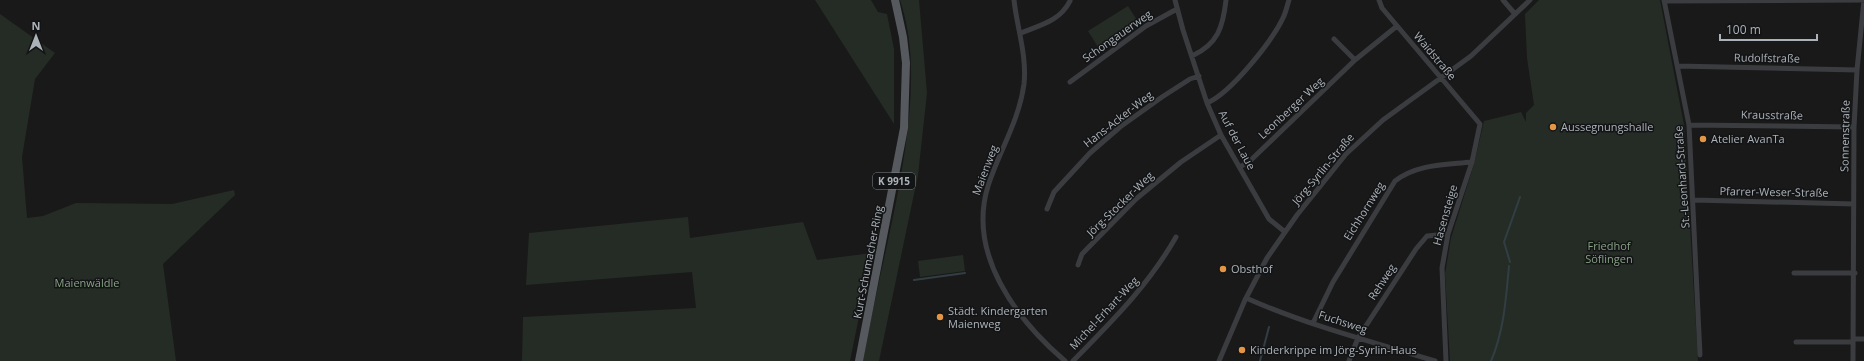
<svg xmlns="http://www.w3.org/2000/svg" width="1864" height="361" font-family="'Open Sans',sans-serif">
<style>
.green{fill:#252c25}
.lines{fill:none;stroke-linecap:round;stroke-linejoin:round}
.stream{stroke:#323e43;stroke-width:2}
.street{stroke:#3a3c3f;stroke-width:5}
.primary{stroke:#56595e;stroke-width:8}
.poi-dot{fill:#e49647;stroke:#131415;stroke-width:1.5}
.labels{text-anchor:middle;stroke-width:3;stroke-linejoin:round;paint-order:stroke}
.shield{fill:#131415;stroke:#7e8388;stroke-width:1}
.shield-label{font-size:10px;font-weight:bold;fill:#acb2b9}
.street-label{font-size:11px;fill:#acb2b9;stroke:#131415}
.poi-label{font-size:11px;fill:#acb2b9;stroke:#131415;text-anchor:start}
.park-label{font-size:11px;fill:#88a285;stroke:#131415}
</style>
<rect width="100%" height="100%" fill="#19191a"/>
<path class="green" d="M815 0H871L878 12 887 14 894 49V124Z
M900 0H919L927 93 918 175 879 361H863C875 290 895 221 905 150 912 100 916 48 900 0Z
M1539 0H1660L1684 125 1698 361H1450L1445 274 1451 238 1474 164 1484 121 1521 112 1526 122V113L1534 105 1527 58 1525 14Z
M1128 6 1138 22 1098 47 1088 31Z
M0 14 55 53 35 79 22 157 27 218 43 216 76 203 172 204 234 190 235 195 163 264 176 361H0Z
M688 217 690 238 803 222 817 260 872 253 850 361H522L523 317 696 308 692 272 526 285 529 233Z
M963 255 965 271 920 277 918 261Z"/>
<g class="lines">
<path class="stream" d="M1510 262 1504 242 1520 197
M914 280 965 273
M1260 361 1269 327
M1491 361C1504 331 1506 298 1509 266"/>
<path class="street" d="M1014 0C1017 28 1027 55 1024 84 1019 121 999 152 988 186 967 254 1016 319 1065 361
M1175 0 1183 30 1207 103 1221 135 1269 219 1285 232
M1379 0 1382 8 1480 124 1472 162 1448 234 1442 268 1446 361
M1503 0 1515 14
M1664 0 1689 125 1700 355
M1664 1 1864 0
M1021 33C1041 25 1060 21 1070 1
M1334 39 1355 60
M1192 56C1218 44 1223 27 1226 0
M1677 66 1857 70
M1070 82 1146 26 1177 9
M1207 103C1231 93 1272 41 1283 18 1286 12 1287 6 1289 0
M1689 125 1854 127
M1240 167 1251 160 1355 60 1397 26
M1694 200 1854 204
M1047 209 1054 192 1090 153 1120 127 1162 97 1190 79 1199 76
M1078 265 1082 254 1136 199 1181 162 1221 135
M1794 273H1855
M1246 298C1307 325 1372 342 1435 361
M1313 323 1333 282 1395 181C1417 164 1445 165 1472 162
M1854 339H1864
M1796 342H1853
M1073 361C1112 321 1148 286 1176 237
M1219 361 1245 300 1267 258 1297 215 1346 154 1383 120 1471 56 1530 0
M1349 361 1358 338 1416 249 1427 236 1448 234
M1853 361 1854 127 1857 70 1864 0"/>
<path class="primary" d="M859 361 904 128 906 63 903 37 895 0"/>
</g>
<g class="poi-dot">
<circle cx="1553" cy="127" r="4"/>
<circle cx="1703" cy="139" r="4"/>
<circle cx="1223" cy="269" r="4"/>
<circle cx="940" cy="317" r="4"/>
<circle cx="1242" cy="350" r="4"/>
</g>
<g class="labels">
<rect class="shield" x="873" y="173" width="42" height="16" rx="3"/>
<g class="shield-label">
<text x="894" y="185">K 9915</text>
</g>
<g class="street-label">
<text transform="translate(1117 36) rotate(-35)" y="4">Schongauerweg</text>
<text transform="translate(1435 56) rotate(50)" y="4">Waidstraße</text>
<text transform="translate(1767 58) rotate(1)" y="4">Rudolfstraße</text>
<text transform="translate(1291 108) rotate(-43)" y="4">Leonberger Weg</text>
<text transform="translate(1772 115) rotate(1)" y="4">Krausstraße</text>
<text transform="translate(1118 119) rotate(-38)" y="4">Hans-Acker-Weg</text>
<text transform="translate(1845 136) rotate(-89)" y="4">Sonnenstraße</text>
<text transform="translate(1237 140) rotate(62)" y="4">Auf der Laue</text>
<text transform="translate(1323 169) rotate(-50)" y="4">Jörg-Syrlin-Straße</text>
<text transform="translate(985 170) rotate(-69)" y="4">Maienweg</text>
<text transform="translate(1682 177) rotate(-94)" y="4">St.-Leonhard-Straße</text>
<text transform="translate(1774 192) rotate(1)" y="4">Pfarrer-Weser-Straße</text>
<text transform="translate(1120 204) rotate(-44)" y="4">Jörg-Stocker-Weg</text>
<text transform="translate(1364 211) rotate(-58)" y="4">Eichhornweg</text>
<text transform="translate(1445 215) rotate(-74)" y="4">Hasensteige</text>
<text transform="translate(868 262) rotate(-79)" y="4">Kurt-Schumacher-Ring</text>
<text transform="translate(1382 282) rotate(-57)" y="4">Rehweg</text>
<text transform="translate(1104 313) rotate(-47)" y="4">Michel-Erhart-Weg</text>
<text transform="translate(1343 322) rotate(18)" y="4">Fuchsweg</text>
</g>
<g class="poi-label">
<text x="1561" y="131">Aussegnungshalle</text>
<text x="1711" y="143">Atelier AvanTa</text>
<text x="1231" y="273">Obsthof</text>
<text x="948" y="315">Städt. Kindergarten<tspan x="948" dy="13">Maienweg</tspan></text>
<text x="1250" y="354">Kinderkrippe im Jörg-Syrlin-Haus</text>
</g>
<g class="park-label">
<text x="1609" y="250">Friedhof<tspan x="1609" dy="13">Söflingen</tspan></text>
<text x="87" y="287">Maienwäldle</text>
</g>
</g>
<g transform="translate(36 36)" stroke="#131415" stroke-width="3" paint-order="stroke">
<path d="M0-3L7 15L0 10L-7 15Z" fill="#acb2b9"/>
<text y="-6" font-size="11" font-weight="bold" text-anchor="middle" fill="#acb2b9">N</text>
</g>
<path d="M1720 34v6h97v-6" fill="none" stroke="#acb2b9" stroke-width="2"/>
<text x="1726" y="34" font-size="12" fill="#acb2b9" stroke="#131415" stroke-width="3" paint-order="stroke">100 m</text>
</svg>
